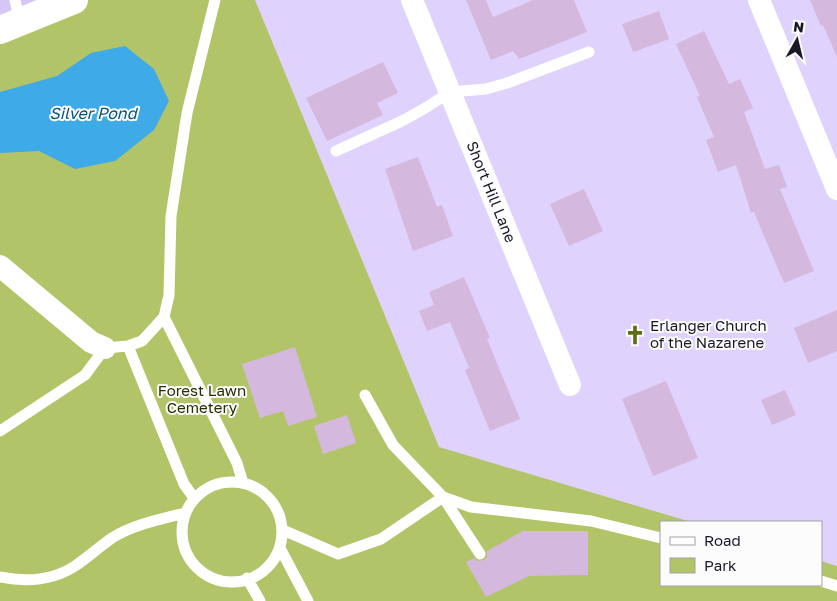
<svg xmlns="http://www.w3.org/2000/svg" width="837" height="601" font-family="'Golos Text',sans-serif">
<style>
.built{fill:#d4c6f7}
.green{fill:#b2c468}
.water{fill:#3eaae8}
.building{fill:#d5b8dd}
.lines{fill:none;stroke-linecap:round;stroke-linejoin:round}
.lane{stroke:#fff;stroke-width:11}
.street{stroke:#fff;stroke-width:22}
.primary{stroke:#fff;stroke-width:28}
.labels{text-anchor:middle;stroke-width:4;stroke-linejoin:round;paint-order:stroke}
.street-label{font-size:15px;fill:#1c1726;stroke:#fcfcfc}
.poi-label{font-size:15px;fill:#1c1726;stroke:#fcfcfc;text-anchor:start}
.park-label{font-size:15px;fill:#272e02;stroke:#fcfcfc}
.water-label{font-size:16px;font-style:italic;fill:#00567f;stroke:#fcfcfc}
</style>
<rect width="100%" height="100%" fill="#dfd3fd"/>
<path class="built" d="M0 0H74L0 30Z"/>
<path class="green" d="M74 0H255L439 447 691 522H661V585H821V561L837 566V601H0V30Z"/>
<path class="water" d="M125 46 154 69 169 101 154 130 115 161 75 169 39 151 0 153V92L57 76 91 53Z"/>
<path class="building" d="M466 0H486L493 17 533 0H574L587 32 519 59 513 51 491 60Z
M810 0H837V57L823 25 821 26Z
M659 11 669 39 633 52 622 24Z
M704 31 729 84 740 79 753 108 744 112 765 169 779 165 787 187 780 189 814 271 784 283 754 212 751 213 736 165 718 172 706 140 714 137 697 97 700 96 676 44Z
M383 62 398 93 377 103 383 115 327 141 306 98Z
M418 157 437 207 442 205 453 236 413 251 385 169Z
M584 189 603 231 569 246 550 204Z
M464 277 490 338 487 339 520 419 490 431 465 370 469 368 450 322 427 331 419 311 434 305 429 292Z
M837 310V351L808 363 794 328Z
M295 347 317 417 288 426 283 411 260 418 242 364Z
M666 381 698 458 653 476 622 399Z
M785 390 796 415 772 425 761 400Z
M347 415 356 443 323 454 314 426Z
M523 531H588V575L529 576 486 597 466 562 474 558 477 561 484 560 487 557V551Z"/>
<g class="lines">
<path class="lane" d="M15 0 20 22
M336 151 402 121 427 107 450 92 486 89 507 83 589 52
M164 317 237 463 243 483
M128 346 184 484 194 498
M365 395 393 445 443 497 480 554
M0 431 85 375 105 348 128 346 142 341 164 317 169 295 171 216 187 113 215 0
M182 532a50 50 0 1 1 100 0a50 50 0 1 1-100 0Z
M283 530 338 554 381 539 443 497 471 507 591 521 661 538
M280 548 308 601
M0 577C25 582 52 581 75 566 87 558 99 547 112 538 132 525 161 519 185 513
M247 578 260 601
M821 581 837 586"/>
<path class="street" d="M412 0 570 385
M759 0 837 189
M0 266 91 342 105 348"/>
<path class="primary" d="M0 30 74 0"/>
</g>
<defs>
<symbol id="church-bare" viewBox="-9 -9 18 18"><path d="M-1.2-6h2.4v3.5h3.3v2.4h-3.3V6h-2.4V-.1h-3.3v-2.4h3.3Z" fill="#5f6d16" stroke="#fcfcfc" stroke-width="2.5" paint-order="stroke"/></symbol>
</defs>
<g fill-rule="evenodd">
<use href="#church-bare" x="621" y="321" width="28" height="28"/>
</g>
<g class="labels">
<g class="street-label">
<text transform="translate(491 192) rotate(68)" y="5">Short Hill Lane</text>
</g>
<g class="poi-label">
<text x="650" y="331">Erlanger Church<tspan x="650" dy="17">of the Nazarene</tspan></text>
</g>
<g class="park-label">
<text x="202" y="396">Forest Lawn<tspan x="202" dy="17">Cemetery</tspan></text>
</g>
<g class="water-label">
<text x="93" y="119">Silver Pond</text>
</g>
</g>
<rect x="660" y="521" width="162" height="65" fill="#fcfcfc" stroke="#a2a0a6"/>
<rect x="670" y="537" width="25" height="8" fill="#ffffff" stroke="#a2a0a6"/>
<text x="704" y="546" font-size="15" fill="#1c1726">Road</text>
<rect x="670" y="558" width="25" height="15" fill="#b2c468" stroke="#a2a0a6"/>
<text x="704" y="571" font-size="15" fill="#1c1726">Park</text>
<g transform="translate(797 40) rotate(8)" stroke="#fcfcfc" stroke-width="4" paint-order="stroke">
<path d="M0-4L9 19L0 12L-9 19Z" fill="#1c1726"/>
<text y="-8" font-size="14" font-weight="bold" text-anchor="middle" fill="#1c1726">N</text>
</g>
</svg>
